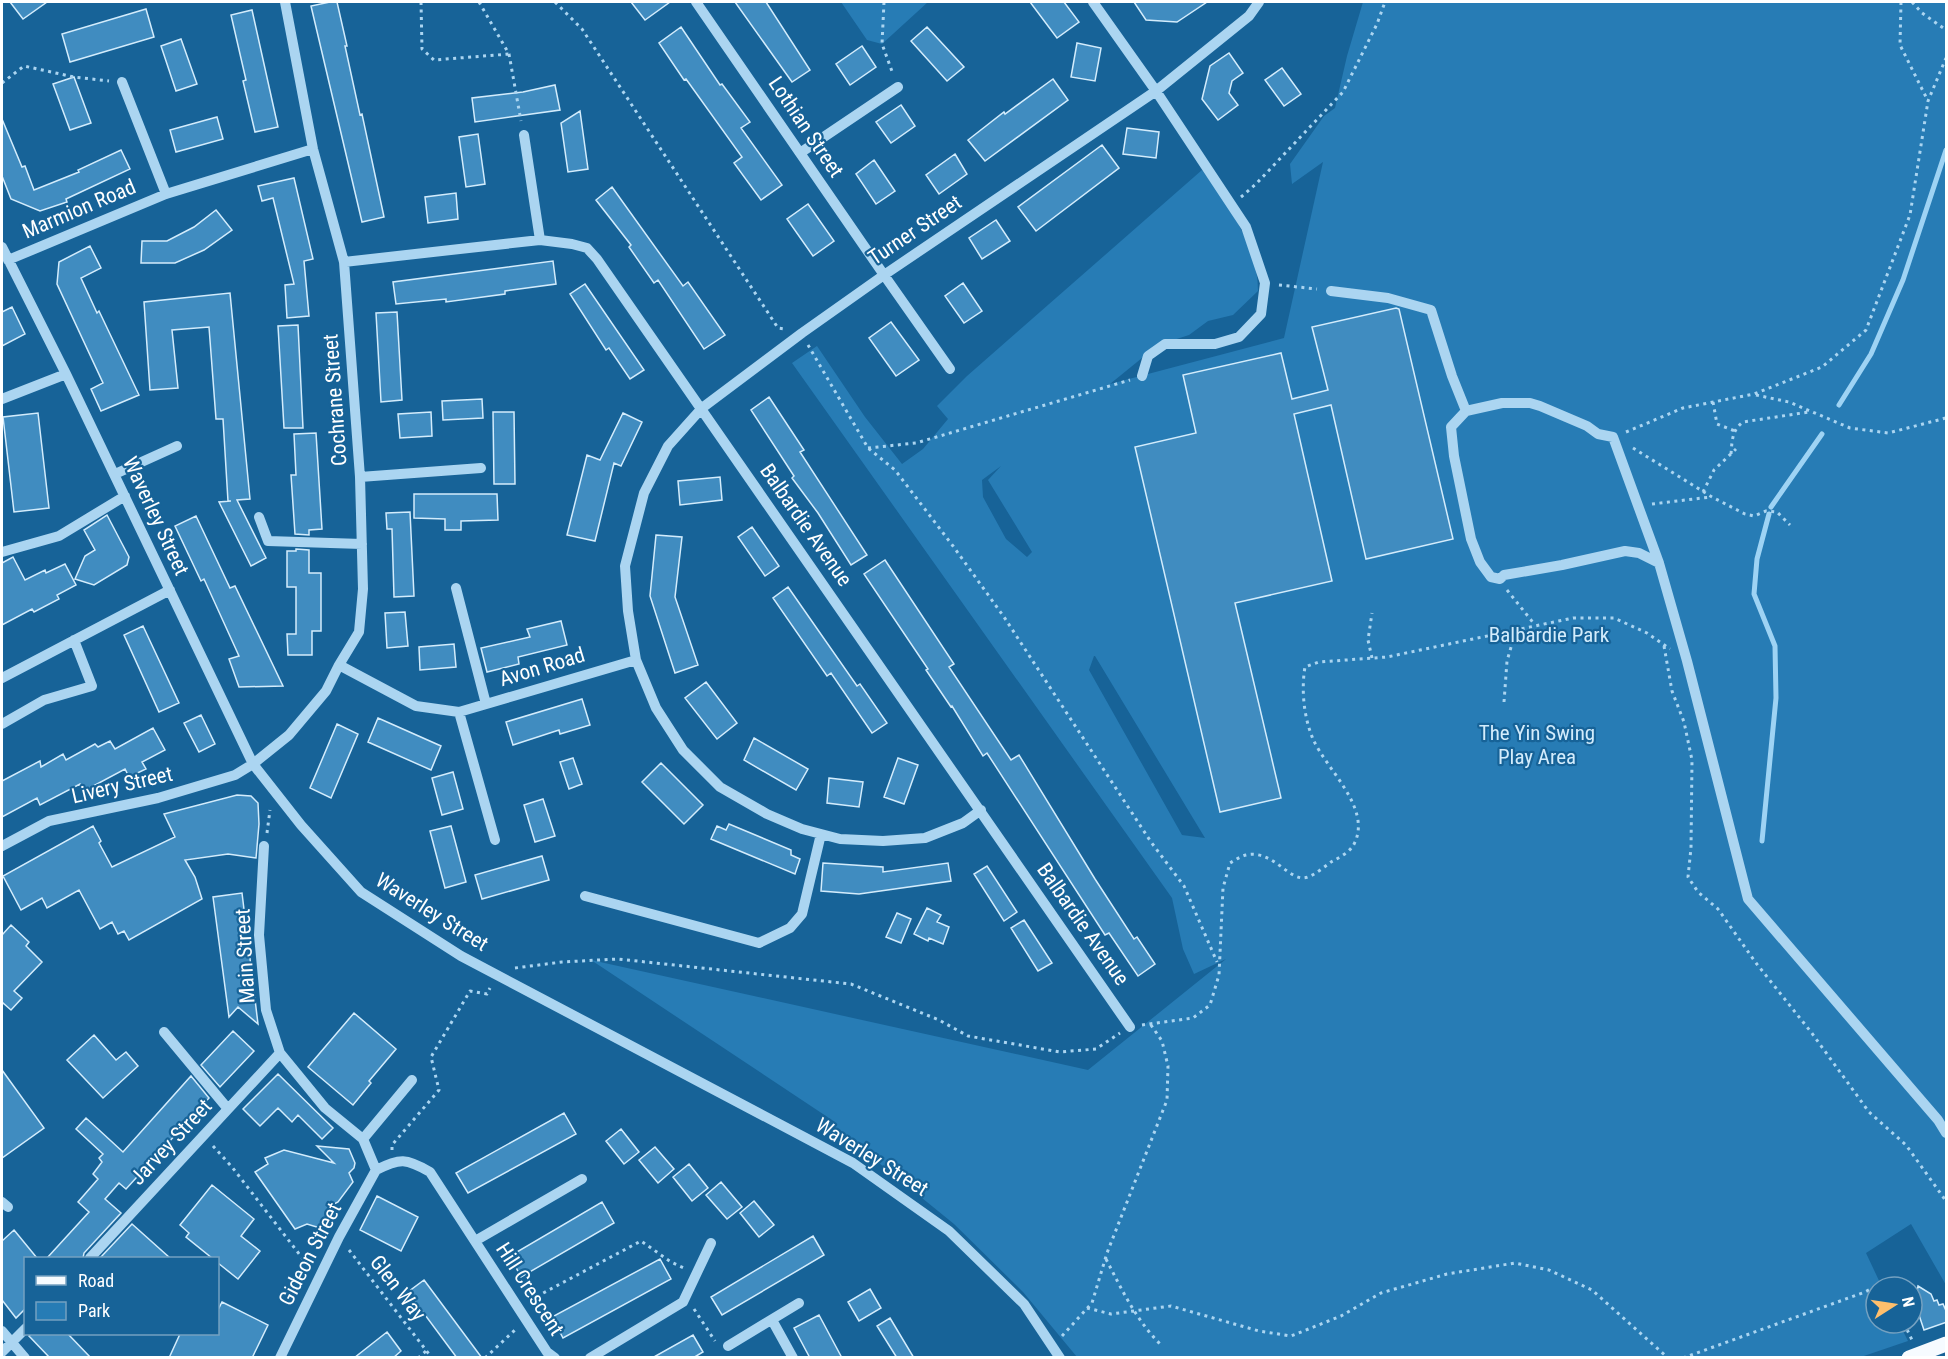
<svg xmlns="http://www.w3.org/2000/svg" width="1948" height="1359" font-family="'Roboto Condensed',sans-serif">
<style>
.green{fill:#277cb5;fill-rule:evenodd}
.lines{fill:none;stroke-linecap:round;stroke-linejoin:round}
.stream{stroke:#9ed3f4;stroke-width:5}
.building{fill:#408cc0;stroke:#d3ecfc;stroke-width:1.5}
.path{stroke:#abd5f1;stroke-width:3;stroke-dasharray:3 4.5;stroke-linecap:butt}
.minor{stroke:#abd5f1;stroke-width:10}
.major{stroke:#f6fbff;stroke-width:15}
.labels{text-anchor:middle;stroke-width:4.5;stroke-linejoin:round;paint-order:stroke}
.street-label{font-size:21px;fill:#fff;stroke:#176398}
.park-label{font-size:21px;fill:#d3ecfc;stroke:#176398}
</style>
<rect width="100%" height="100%" fill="#176398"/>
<path class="green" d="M841 2H928L882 44 867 40Z
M1363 2H1946V1285L1911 1224 1866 1253 1882 1287H1876V1323H1899L1908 1341 1858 1358 1077 1357 1023 1292 954 1224 831 1124 835 1122 591 960 1088 1070 1226 959 1194 974 1183 949 1172 898 792 363 817 346 865 417 902 464 923 449 948 419 937 406 967 376 1202 170C1228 206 1258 245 1258 291L1233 315 1208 321 1189 335 1158 345 1110 384 1284 338 1323 162 1292 184 1290 164 1324 116 1335 108 1347 56ZM1001 466 988 480 1032 552 1027 557 1006 539 983 497 982 480ZM1094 656H1095L1205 838 1182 835 1089 670Z"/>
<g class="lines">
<path class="stream" d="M1839 405 1871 354 1903 280 1946 150
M1771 507 1822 434
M1762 841 1776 698 1775 646 1754 594 1757 559 1769 514"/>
</g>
<path class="building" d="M10 2H47L23 19Z
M330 2H337L347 46H345L360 115 362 114 384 217 362 222 311 6Z
M631 2H670L645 20Z
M735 2H766L810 70 792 82Z
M1030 2H1064L1079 22 1057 38Z
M1134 2H1207L1177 22 1146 20Z
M146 9 154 37 70 62 62 34Z
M252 10 278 127 255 132 243 81 246 80 231 15Z
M681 27 720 85 722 84 750 122 741 128 782 185 761 200 734 163 742 157 686 79 684 80 659 43Z
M927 27 964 67 947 81 911 41Z
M181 39 197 84 176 91 161 46Z
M1077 43 1101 48 1095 81 1071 77Z
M862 46 876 67 850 85 836 64Z
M1229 53 1243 73 1232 81 1229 93 1238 105 1218 120 1202 99 1210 66Z
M1282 68 1301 94 1284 106 1265 80Z
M74 77 91 123 70 130 53 84Z
M1053 79 1068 100 985 161 968 140 1004 112 1005 114Z
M555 85 560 110 475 122 472 98 523 92Z
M901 105 915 126 891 143 876 122Z
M580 111 588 169 568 172 561 123Z
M217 117 223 139 176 152 170 130Z
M2 119 22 167 25 166 34 190 79 172 78 170 121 150 130 169 66 199 67 202 40 211 11 199 2 176Z
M1127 128 1159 132 1156 158 1123 154Z
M478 134 485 184 466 187 459 137Z
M1102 145 1119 168 1036 231 1018 207Z
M955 154 967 174 939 194 926 175Z
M874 160 895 191 876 204 856 174Z
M294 178 313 259 304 261 309 316 287 318 285 285 294 284 273 198 262 201 258 186Z
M612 187 683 286 688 282 725 335 704 349 658 280 654 283 629 247 631 245 596 200Z
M456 193 458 219 428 223 425 197Z
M808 204 834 241 813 256 787 219Z
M216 210 232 230 204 250 175 263H141L142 241H167L194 227Z
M996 220 1010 241 982 259 969 238Z
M90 246 101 268 81 278 97 313 99 311 139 395 101 411 91 389 103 383 57 284 59 262Z
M553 261 556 284 505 291V294L446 302V299L396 304 393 282Z
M963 283 982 311 964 323 945 296Z
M585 284 644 370 630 379 609 348 606 350 570 294Z
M230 293 250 499 237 500 266 558 251 566 219 502 231 501H228L223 419H216L209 327 172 330 178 388 150 390 144 302Z
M12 307 25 334 2 346V312Z
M1396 308 1399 309 1453 539 1366 559 1331 405 1294 414 1332 581 1235 603 1281 798 1220 812 1135 447 1196 433 1183 375 1281 353 1292 399 1328 390 1312 327Z
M397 312 402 400 381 402 376 313Z
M891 322 919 360 896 376 869 338Z
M298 325 303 428H284L278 326Z
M769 397 804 450 800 452 867 555 851 565 818 513 792 478 794 476 751 410Z
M482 399 483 418 443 420 442 401Z
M431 412 432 436 400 438 398 414Z
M493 412H514L515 484H494Z
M38 413 49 508 14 512 3 417Z
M623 413 642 422 621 466 614 463 595 541 567 535 587 455 600 460Z
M316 433 322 529 309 530V535L295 534 291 475H296L294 434Z
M720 477 722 500 680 505 678 481Z
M414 494H497L498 520 461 521V530H445V519L414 518Z
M410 512 414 596 394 597 392 529H387L386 513Z
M107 515 129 557 127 565 94 585 75 579 85 556 95 550 84 530Z
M196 516 230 588 235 586 283 686 239 687 229 659 239 656 204 579 201 581 175 526Z
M752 527 779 566 765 576 738 537Z
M656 535 682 537 675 597 698 665 675 673 650 596Z
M296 549 309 550V573H321V631H312V655H288L287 634H296V587H287V551H296Z
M13 557 25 580 45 570 46 573 65 564 76 585 57 595 59 599 34 612 32 609 2 625V563Z
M885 560 954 664 949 667 1011 760 1019 755 1095 879 1134 939 1137 937 1155 964 1138 976 1109 933 1105 935 987 753 983 756 952 706 951 707 926 670 928 669 864 574Z
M788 587 857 686 860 684 887 723 872 733 831 673 827 676 773 598Z
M405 612 408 646 387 648 385 613Z
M561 621 567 645 518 657 519 664 487 672 481 648 530 637 527 629Z
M143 626 179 703 159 712 124 635Z
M454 644 456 667 420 670 419 647Z
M706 682 737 723 717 739 685 698Z
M582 699 590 725 560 734 559 730 513 745 506 722Z
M201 715 215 744 199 752 184 723Z
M378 718 441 746 431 770 368 742Z
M337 724 358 734 331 798 310 788Z
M153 728 165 750 142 762 146 769 129 777 125 769 84 791 80 784 40 805 37 798 2 817V781L40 761 41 767 63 754 66 760 95 744 98 747 110 741 115 749Z
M754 738 808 769 796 790 744 760Z
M573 758 582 784 569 789 560 762Z
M898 758 918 765 904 804 884 797Z
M661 763 703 805 684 824 642 782Z
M453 772 463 809 442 815 432 778Z
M829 778 863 782 859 807 827 803Z
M237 795 251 796 258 803 259 824 256 858 228 854 185 860 195 877 202 899 129 940 124 931 118 934 112 922 100 929 79 890 47 908 42 898 21 910 3 876 93 826 101 841 99 843 112 867 175 837 164 814Z
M543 799 555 836 535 842 524 805Z
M729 824 791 850V855L800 859 795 874 711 839 717 826 726 830Z
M451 826 466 882 445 888 430 831Z
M542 856 549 880 482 899 475 875Z
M823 863 883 867V872L948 863 951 881 859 894 821 891Z
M987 866 1017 912 1004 921 974 874Z
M242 893 258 1024 238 1007 229 1017 213 897Z
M927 908 941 915 937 922 949 927 943 944 929 938 928 941 914 934Z
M897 913 911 919 901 943 886 937Z
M1024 920 1052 963 1038 971 1011 928Z
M11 925 29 942 26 946 42 962 14 991 22 998 11 1010 3 1003 2 1005V935Z
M354 1013 396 1049 369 1081 371 1083 353 1105 308 1067Z
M233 1031 254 1051 220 1087 201 1065Z
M94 1035 116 1060 126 1052 138 1066 103 1098 67 1060Z
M2 1070 44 1128 2 1158Z
M278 1074 333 1128 322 1139 298 1115 292 1122 278 1108 260 1126 243 1109Z
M191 1076 209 1098 126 1189 119 1183 105 1199 121 1213 84 1253 83 1258H47L89 1212 78 1202 98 1179 93 1174 102 1162 99 1158 103 1154 76 1129 86 1118 123 1152Z
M564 1113 576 1134 468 1193 456 1173Z
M621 1129 639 1152 624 1164 606 1141Z
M317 1146 349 1149 355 1163 354 1168 349 1173 353 1182 338 1202 332 1205 329 1223 325 1227 320 1228 307 1224 295 1229 255 1172 268 1164 265 1158 284 1150 334 1163Z
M655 1147 674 1169 658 1183 639 1160Z
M689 1164 708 1188 692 1201 673 1177Z
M721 1182 742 1207 727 1219 706 1195Z
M212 1185 254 1219 241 1236 260 1251 238 1279 218 1263V1258H212L186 1237 189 1233 180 1225Z
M377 1196 418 1217 401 1251 360 1230Z
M754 1201 774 1225 759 1237 740 1213Z
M602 1202 614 1223 521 1277 510 1256Z
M132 1224 170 1258H100Z
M14 1230 37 1258H26V1308L16 1318 2 1300V1241Z
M813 1236 824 1255 722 1315 711 1297Z
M660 1259 671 1279 563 1338 552 1317Z
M424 1280 482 1358H457L408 1292Z
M1918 1286 1931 1294 1934 1301 1937 1300 1939 1305 1943 1304 1947 1313V1322L1924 1330 1915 1303Z
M870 1289 881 1308 859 1321 848 1302Z
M222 1302 268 1325 252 1358H169L180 1334H218V1310Z
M819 1315 842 1358H810L794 1328Z
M890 1318 914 1358H897L877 1326Z
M387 1332 401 1351 393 1358H354Z
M31 1334H68L91 1358H50L29 1336Z
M693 1335 703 1352 693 1358H652Z"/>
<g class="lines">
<path class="path" d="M421 2 422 49 434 60 509 54
M479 2 509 54 521 121
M555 2 582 29 778 328 785 329
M884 2 882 44 893 74
M1901 2 1900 45 1928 101
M1912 2 1922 13 1946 30
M2 83 24 66 74 77 109 81
M1241 197 1256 184 1343 92 1377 24 1385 2
M1279 285 1317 289
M808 345 868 448 895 470 953 546 1004 617 1151 842 1184 886 1217 962
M1756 395 1789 402 1850 428 1888 433 1946 418
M1713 402 1717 424 1735 431
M1626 432 1683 408 1754 394 1822 367 1866 330 1910 215 1928 101 1946 58
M868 448 916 443 1130 380
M1633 448 1712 497 1745 514 1754 516 1766 511 1777 512 1790 525
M1731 454C1732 441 1732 430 1743 422L1809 412
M1703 492 1714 470 1736 449
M1652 504 1711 497
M1507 590 1535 625
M1664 646 1672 691 1684 722 1692 760 1691 848 1688 877 1698 892 1718 909 1756 963 1811 1032 1869 1112 1906 1145 1946 1201
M1372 658 1368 640 1372 613
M1504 702 1507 661 1516 630
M267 833 270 810
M515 968 562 962 618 959 851 984 939 1020 968 1036 1060 1052 1096 1049 1120 1033
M1142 1025 1193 1018 1210 1005 1219 975 1223 888 1230 863C1235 860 1241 856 1246 855 1274 849 1290 884 1308 877 1316 874 1324 867 1331 862 1340 857 1351 852 1355 842 1371 807 1326 769 1313 739 1304 718 1301 690 1305 667L1319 662 1387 657 1573 618H1614L1647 633 1670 649
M213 1146 232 1167 310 1268
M392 1150V1145L439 1090 431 1057 470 991 487 994 490 988
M349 1250 432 1358
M1106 1259C1122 1290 1136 1320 1161 1345
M530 1300 641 1241 671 1262 684 1268
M1087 1308 1111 1314 1171 1306 1259 1331 1291 1336 1341 1316 1381 1293 1447 1274 1515 1263 1549 1270 1592 1290 1668 1358
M694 1309 715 1341
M1904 1323 1912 1340
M1062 1336 1092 1303 1107 1253 1167 1100 1168 1066 1162 1041 1151 1025
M418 1358 427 1350
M485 1358 516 1329
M1683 1358 1865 1292 1884 1282 1887 1287"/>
<path class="minor" d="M696 2 884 275 950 369
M1093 2 1156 91 1246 227 1265 283 1261 314 1239 337 1215 344H1165L1148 356 1142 376
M122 82 166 194
M524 135 540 240
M800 153 898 87
M2 247 66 374 253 764 301 825 361 892 461 956 853 1163 949 1231 1024 1304 1060 1358
M8 260 166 194 313 149
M344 262 540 240 572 244 587 248 597 259 1130 1027
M1331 291 1388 298 1431 310 1452 376 1466 411
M2 399 66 374
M1502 403H1530L1540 406 1587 426 1598 434 1613 437 1659 563 1639 553 1625 551 1562 565 1504 575 1500 579 1491 577 1480 562 1471 539 1454 456 1451 427 1466 411Z
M115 474 177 446
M360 477 481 468
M259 517 268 541 362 544
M2 552 59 536 125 496
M1659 563 1687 661 1748 899 1938 1120 1946 1133
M456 588 486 704
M339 665 416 706 459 712 636 660
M2 678 170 590
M459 712 495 840
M2 724 44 700 92 686 74 640
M981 810 963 823 925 838 883 841 840 839 802 829 767 814 720 787 683 750 656 708 636 660 628 611 625 566 644 493 668 446 702 408 802 333 884 275 1156 91 1249 16 1259 2
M2 846 49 821 158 798 235 775 253 764 289 735 326 691 339 665 359 632 363 589 360 477 344 262 313 149 285 2
M264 846 259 935 266 1010 280 1053 325 1108 363 1139 376 1170
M585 896 759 943 790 928 802 914 821 834
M164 1032 228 1109
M363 1139 412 1080
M376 1170C400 1158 406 1158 430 1172L547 1352 555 1358
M2 1202 8 1207
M475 1241 582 1179
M90 1258 280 1053
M772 1320 793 1358
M2 1331 25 1358
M728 1346 799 1303
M2 1352 26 1328
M280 1358 339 1237 376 1170
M590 1358 683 1302 711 1243"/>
<path class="major" d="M1909 1358 1946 1344"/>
</g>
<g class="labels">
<g class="street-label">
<text transform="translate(806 127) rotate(56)" y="7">Lothian Street</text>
<text transform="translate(79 209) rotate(-23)" y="7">Marmion Road</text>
<text transform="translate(915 230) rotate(-34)" y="7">Turner Street</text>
<text transform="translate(335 400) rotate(-94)" y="7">Cochrane Street</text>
<text transform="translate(156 516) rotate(65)" y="7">Waverley Street</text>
<text transform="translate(806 525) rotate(55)" y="7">Balbardie Avenue</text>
<text transform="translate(542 667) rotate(-17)" y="7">Avon Road</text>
<text transform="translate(122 785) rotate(-13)" y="7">Livery Street</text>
<text transform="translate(432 912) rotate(32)" y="7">Waverley Street</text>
<text transform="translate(1083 924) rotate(55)" y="7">Balbardie Avenue</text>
<text transform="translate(245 956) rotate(-93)" y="7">Main Street</text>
<text transform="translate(171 1142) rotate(-47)" y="7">Jarvey Street</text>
<text transform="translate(872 1157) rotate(32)" y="7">Waverley Street</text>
<text transform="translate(310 1254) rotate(-63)" y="7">Gideon Street</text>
<text transform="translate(398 1288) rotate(52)" y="7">Glen Way</text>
<text transform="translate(530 1289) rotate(57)" y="7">Hill Crescent</text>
</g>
<g class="park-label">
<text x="1549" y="642">Balbardie Park</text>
<text x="1537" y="740">The Yin Swing<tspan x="1537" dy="24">Play Area</tspan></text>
</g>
</g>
<rect width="1948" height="1359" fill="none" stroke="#ffffff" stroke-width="6"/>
<rect x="24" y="1257" width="195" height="78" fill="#176398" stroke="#74a1c1" stroke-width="1.5"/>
<rect x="36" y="1276" width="30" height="9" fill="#f6fbff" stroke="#74a1c1" stroke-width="1.5"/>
<text x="78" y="1287" font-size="18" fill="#ffffff">Road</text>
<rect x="36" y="1302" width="30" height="18" fill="#277cb5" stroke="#74a1c1" stroke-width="1.5"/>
<text x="78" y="1317" font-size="18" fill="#ffffff">Park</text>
<g transform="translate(1894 1305) rotate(78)"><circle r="28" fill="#176398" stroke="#74a1c1" stroke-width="1.5"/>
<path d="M0-4.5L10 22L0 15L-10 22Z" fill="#ffbf6c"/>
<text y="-9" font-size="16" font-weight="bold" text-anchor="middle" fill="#ffffff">N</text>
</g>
</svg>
